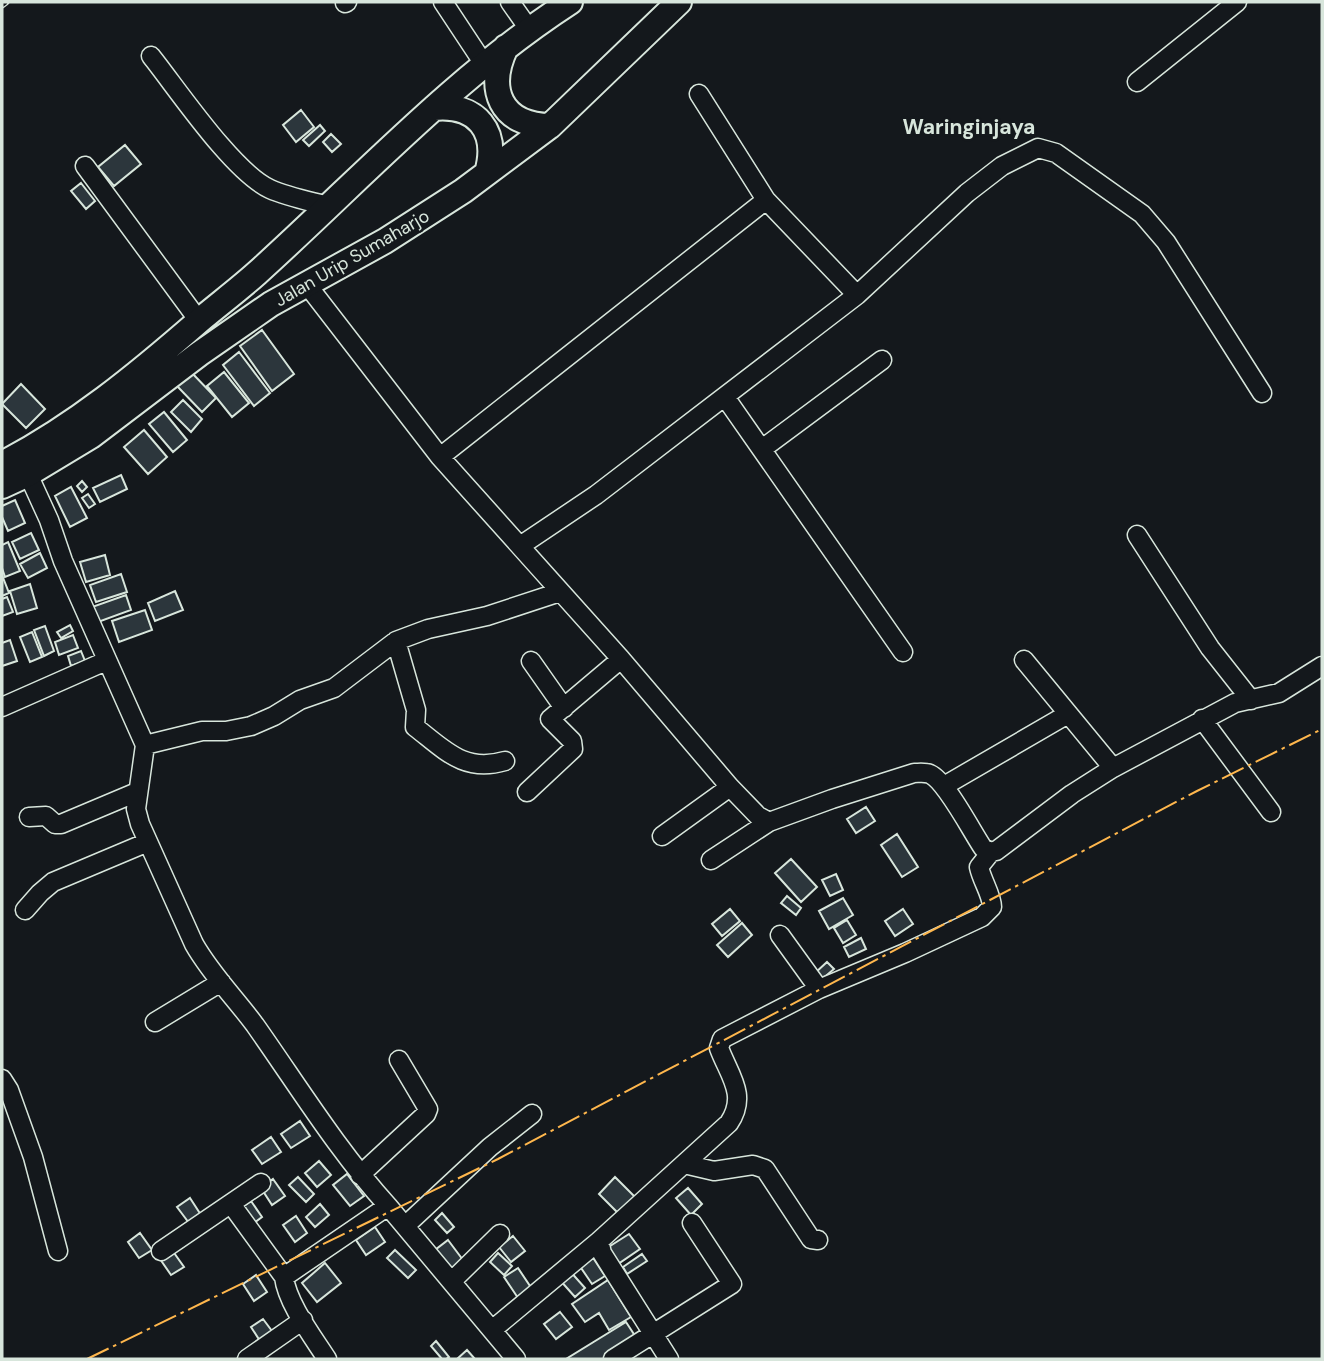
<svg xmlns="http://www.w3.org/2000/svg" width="1324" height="1361" font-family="'DM Sans',sans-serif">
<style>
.building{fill:#2c363c;stroke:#d8e6dc;stroke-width:2}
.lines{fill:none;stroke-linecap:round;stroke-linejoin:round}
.minor-casing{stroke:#d8e6dc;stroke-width:21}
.highway-casing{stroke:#d8e6dc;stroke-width:28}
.minor{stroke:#14181c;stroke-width:18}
.highway{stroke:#14181c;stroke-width:24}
.rail-casing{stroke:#d8e6dc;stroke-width:7}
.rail{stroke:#14181c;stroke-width:4.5;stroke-dasharray:13;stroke-linecap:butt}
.power{stroke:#ffb74d;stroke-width:2;stroke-dasharray:24 5 3.5 5;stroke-linecap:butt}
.labels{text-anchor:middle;stroke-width:5;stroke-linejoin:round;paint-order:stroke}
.street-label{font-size:18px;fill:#d8e6dc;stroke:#14181c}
.quarter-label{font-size:21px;font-weight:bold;fill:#d8e6dc;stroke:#14181c}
</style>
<rect width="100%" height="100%" fill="#14181c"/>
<path class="building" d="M301 110 314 127 296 142 283 125Z
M320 125 325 131 309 146 303 140Z
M331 134 341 144 332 152 323 142Z
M125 145 141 164 114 186 98 167Z
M81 183 95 201 86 209 71 191Z
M262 330 294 374 272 391 240 346Z
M239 352 270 393 254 406 223 365Z
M191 372 216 398 202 412 177 386Z
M224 372 249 403 232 417 207 386Z
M21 384 45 409 26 428 2 404Z
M183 400 202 419 191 432 171 412Z
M164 412 187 440 173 452 149 424Z
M144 430 167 457 148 474 124 447Z
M121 475 127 489 100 502 93 488Z
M82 481 87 487 82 492 77 486Z
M71 487 87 518 70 527 55 496Z
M88 494 95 504 89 508 82 498Z
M15 500 25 523 8 531 2 517V506Z
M31 533 39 550 20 559 12 542Z
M8 542 20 571 5 577 2 568V545Z
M40 553 47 568 28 578 20 564Z
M105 555 110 575 86 582 80 562Z
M121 574 127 592 96 602 90 585Z
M2 575 9 593 2 596Z
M30 584 37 608 17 614 10 591Z
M175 591 183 610 155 621 148 603Z
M126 595 131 610 98 622 92 607Z
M7 597 13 612 2 616V599Z
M145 610 152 630 119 642 112 621Z
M70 625 73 631 61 638 57 632Z
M45 626 54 651 44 656 34 630Z
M32 632 42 657 30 662 20 637Z
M73 635 78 648 59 655 55 642Z
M10 640 17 661 2 666V643Z
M81 651 85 661 71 666 68 656Z
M866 807 875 821 856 833 847 819Z
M897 834 918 867 902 877 881 845Z
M791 859 817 887 801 902 775 873Z
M836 874 843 890 830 896 822 880Z
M787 896 801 908 796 915 781 903Z
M843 898 853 915 829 929 819 911Z
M730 909 740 921 722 936 712 924Z
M903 909 913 924 895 936 885 921Z
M847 920 856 935 843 943 834 928Z
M742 923 752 935 728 957 717 945Z
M861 938 866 949 849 957 844 947Z
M827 962 834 969 821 980 815 973Z
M300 1121 310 1136 291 1148 281 1134Z
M271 1137 281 1152 262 1164 252 1150Z
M319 1161 331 1175 317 1187 305 1173Z
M347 1174 364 1196 350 1206 333 1185Z
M298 1177 314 1194 306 1202 289 1185Z
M615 1177 635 1197 618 1213 599 1194Z
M273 1179 285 1196 272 1205 261 1188Z
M688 1188 702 1204 691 1215 676 1198Z
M190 1198 201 1215 189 1223 177 1207Z
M251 1201 262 1217 250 1226 238 1210Z
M320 1204 329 1215 315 1227 306 1217Z
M442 1213 454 1227 447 1233 435 1220Z
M296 1216 307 1233 295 1242 283 1225Z
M375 1227 385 1242 366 1255 356 1240Z
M140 1233 152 1250 139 1258 128 1242Z
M629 1234 640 1249 618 1264 607 1248Z
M513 1236 525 1251 511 1262 499 1247Z
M448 1240 466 1264 453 1274 435 1250Z
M172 1250 184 1267 171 1275 160 1259Z
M395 1250 416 1270 408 1278 387 1258Z
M498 1253 512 1266 504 1275 490 1262Z
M590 1253 605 1276 592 1284 577 1262Z
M642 1254 647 1261 627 1274 623 1267Z
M325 1263 341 1283 317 1302 302 1283Z
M518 1268 534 1292 520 1301 504 1277Z
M569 1270 585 1288 575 1297 559 1279Z
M256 1275 267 1292 254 1301 243 1284Z
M608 1280 631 1317 609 1330 599 1313 585 1322 572 1304Z
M560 1312 572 1327 556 1339 544 1324Z
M263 1319 275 1335 262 1344 251 1327Z
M626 1322 639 1342 611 1359H566Z
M436 1341 449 1357 446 1359H442L431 1346Z
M467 1350 475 1359H457Z"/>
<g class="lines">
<defs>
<path id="minor" d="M443 2 484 64
M510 2 529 29
M345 3 347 2
M151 56C178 90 233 172 270 189 288 197 309 201 328 206
M1137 82 1237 2
M699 94 766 200 857 295
M85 166 199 321
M308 286 440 457 621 659 730 787 758 816 769 822 832 799 914 773C919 773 925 772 930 774 946 781 972 832 983 848L991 852 996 851 1072 794 1113 768 1235 703 1279 693 1322 666
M725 397 903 652
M762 449 882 360
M440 457 766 200
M28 474 49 520 63 561 145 745 136 809 140 824 194 944C211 974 235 998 255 1025 298 1086 338 1151 388 1206L284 1277C287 1303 313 1337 327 1359
M1137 535 1210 648 1251 700
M520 546 596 495 857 295 967 193 1002 166 1038 148 1056 153 1142 214 1166 242 1262 393
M396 641 416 710 415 727C445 750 464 773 505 761
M1024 660 1113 768
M531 661 564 708
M2 707 106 661
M1202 719 1271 812
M145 745 202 731H226L251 726 274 716 300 700 334 688 396 641 428 629 487 616 560 592
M944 786 1068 714
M527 792 573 749 572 741 550 719 621 659
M29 817 46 816 55 824H61L137 792
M662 836 730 787
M711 860 769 822
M25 910 40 893 53 882 148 842
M780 935 819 989
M155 1022 221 982
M2 1079 9 1090 33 1157 58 1251
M684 1164 714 1171 753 1165 765 1169 811 1239 818 1240
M360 1175 426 1114 428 1109 399 1060
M231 1204 284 1277
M388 1206 516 1359
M405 1226 490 1147 532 1114
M599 1241 602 1253 669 1359
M161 1251 261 1183
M452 1281 500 1234
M492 1330 599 1241 729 1123C748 1095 729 1075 719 1048L722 1039 819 989 905 953 982 917 992 907C992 895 982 881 979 867L991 852
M247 1359 303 1320
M613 1359 732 1284 692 1223"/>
<path id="highway" d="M506 47C486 89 500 125 550 126
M434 108C477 104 499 131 487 173
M2 464C75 426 137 375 199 321 218 305 238 290 257 273 360 180 453 78 570 2
M2 486 28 474 91 436 199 354 271 304 385 241 463 191 550 126 679 2"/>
</defs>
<use href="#minor" class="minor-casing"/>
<use href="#highway" class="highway-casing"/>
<use href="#minor" class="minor"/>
<use href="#highway" class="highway"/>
<defs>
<path id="rail" d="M2 5 6 2"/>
</defs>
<use href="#rail" class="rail-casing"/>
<use href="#rail" class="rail"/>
<path class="power" d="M87 1359 498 1159 1197 791 1322 729"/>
</g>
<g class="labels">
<g class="street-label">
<text transform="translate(352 258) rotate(-30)" y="6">Jalan Urip Sumaharjo</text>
</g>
<g class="quarter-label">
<text x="969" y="134">Waringinjaya</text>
</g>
</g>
<rect width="1324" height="1361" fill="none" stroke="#d8e6dc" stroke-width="7"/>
</svg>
